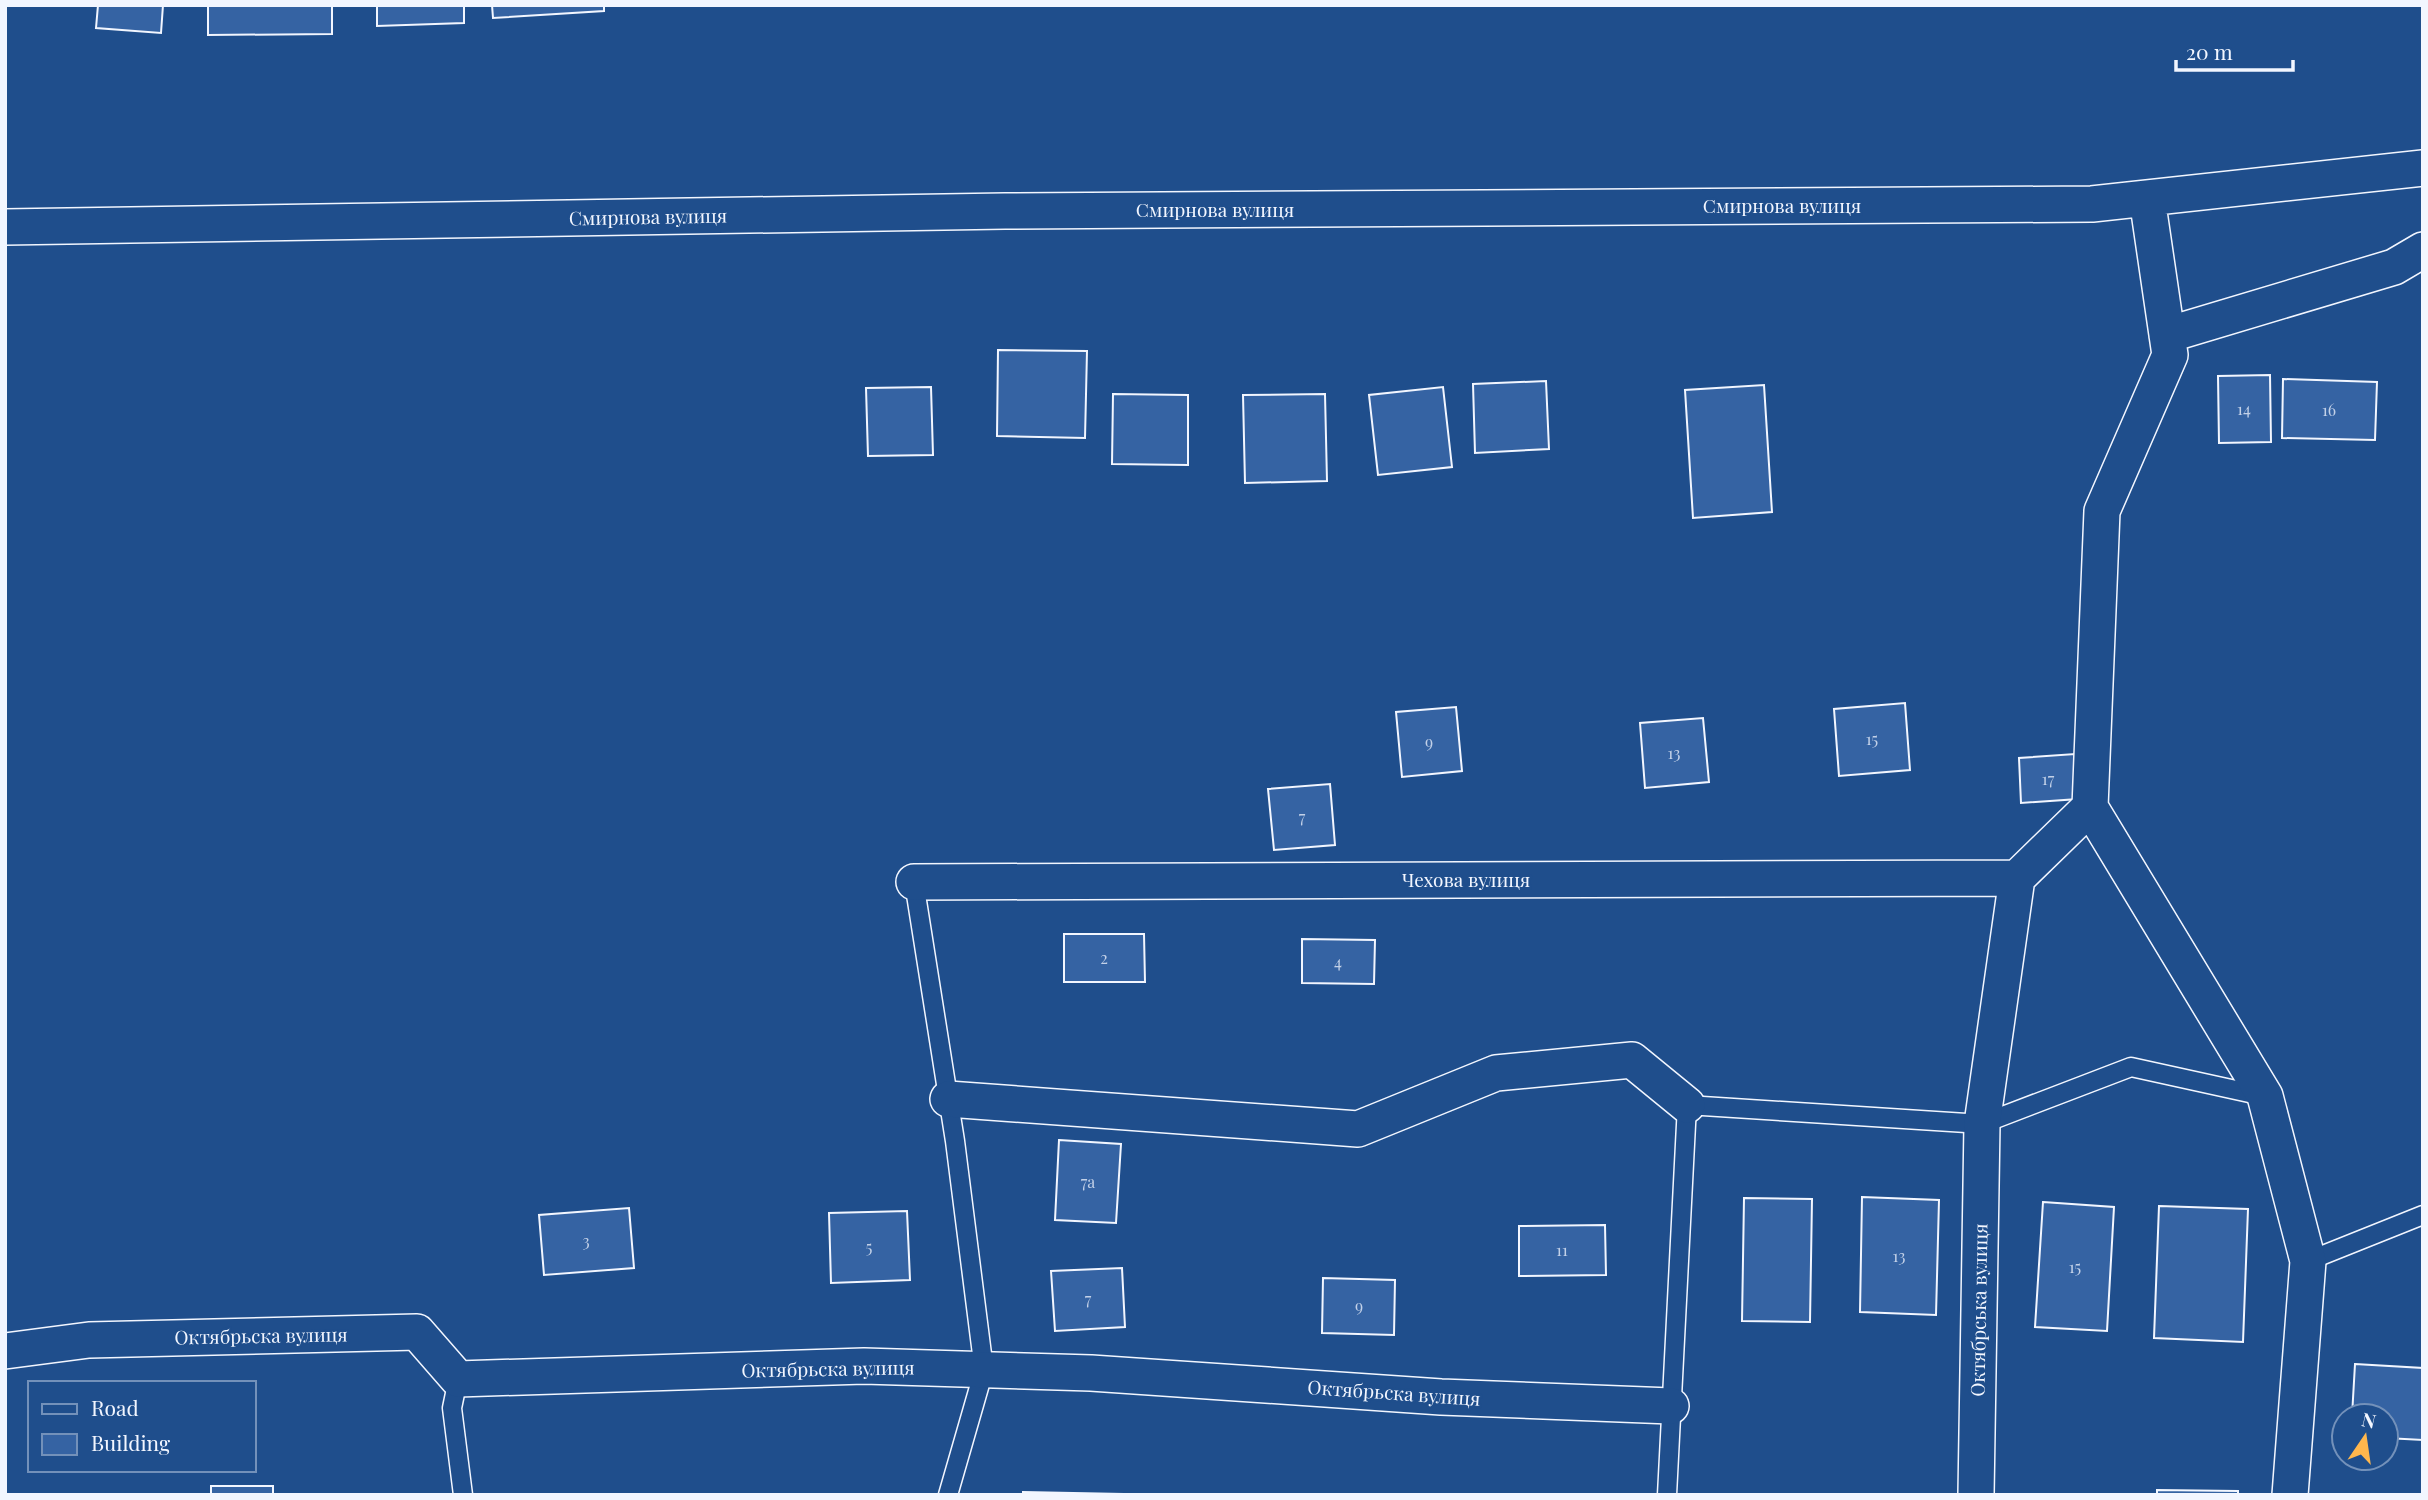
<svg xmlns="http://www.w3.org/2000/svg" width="2428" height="1500" font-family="'Playfair Display',serif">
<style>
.building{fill:#3563a3;stroke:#f2f6ff;stroke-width:2}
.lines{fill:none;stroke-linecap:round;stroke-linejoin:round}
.service-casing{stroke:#f2f6ff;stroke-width:21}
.minor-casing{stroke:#f2f6ff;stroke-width:38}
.service{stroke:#1f4e8c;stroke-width:18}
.minor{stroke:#1f4e8c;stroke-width:35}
.labels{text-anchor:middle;stroke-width:5;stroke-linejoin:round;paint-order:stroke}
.number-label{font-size:16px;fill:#c3d1e8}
.street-label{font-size:19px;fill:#f2f6ff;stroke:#1f4e8c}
</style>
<rect width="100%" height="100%" fill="#1f4e8c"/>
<path class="building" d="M98 5H163L161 33 96 28Z
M208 5H332V34L208 35Z
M377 5H464V23L377 26Z
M492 5H604V11L493 18Z
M998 350 1087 351 1085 438 997 436Z
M2270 375 2271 442 2219 443 2218 376Z
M2283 379 2377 382 2375 440 2282 438Z
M1546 381 1549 449 1475 453 1473 384Z
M1764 385 1772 512 1693 518 1685 390Z
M931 387 933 455 868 456 866 388Z
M1443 387 1452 467 1378 475 1369 395Z
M1113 394 1188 395V465L1112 464Z
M1325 394 1327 481 1245 483 1243 395Z
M1905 703 1910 770 1839 776 1834 709Z
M1456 707 1462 771 1402 777 1396 712Z
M1703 718 1709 782 1645 788 1640 723Z
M2075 754 2078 799 2021 803 2019 758Z
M1330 784 1335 845 1274 850 1268 789Z
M1064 934H1144L1145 982H1064Z
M1302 939 1375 940 1374 984 1302 983Z
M1059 1140 1121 1144 1116 1223 1055 1220Z
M1862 1197 1939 1200 1936 1315 1860 1312Z
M1744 1198 1812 1199 1810 1322 1742 1321Z
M2043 1202 2114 1207 2107 1331 2035 1327Z
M2159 1206 2248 1209 2243 1342 2154 1338Z
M629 1208 634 1268 544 1275 539 1215Z
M907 1211 910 1280 831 1283 829 1213Z
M1605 1225 1606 1275 1519 1276V1226Z
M1122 1268 1125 1327 1055 1331 1051 1271Z
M1323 1278 1395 1280 1394 1335 1322 1333Z
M2355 1364 2423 1368V1440L2386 1438V1416H2352Z
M211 1486H273V1495H211Z
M2157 1490 2238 1491V1495H2157Z
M1023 1492 1123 1494V1495H1023Z"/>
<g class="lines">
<defs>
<path id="service" d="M914 882 955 1141 984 1370 948 1495
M2308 1261 2423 1215
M458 1379 452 1408 463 1495
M1667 1495 1687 1105 1982 1124 2131 1067 2263 1096"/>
<path id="minor" d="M5 227 1005 211 2092 204 2423 168
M2167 335 2394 267 2423 250
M2090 807 2265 1096 2308 1261 2290 1495
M914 882 2017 878
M948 1099 1358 1129 1496 1073 1632 1060 1687 1105
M5 1351 89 1340 417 1332 458 1379 864 1366 1091 1373 1441 1397 1671 1406
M1976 1495 1982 1124 2017 878 2090 807 2102 511 2170 355 2147 198"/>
</defs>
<use href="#service" class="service-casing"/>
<use href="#minor" class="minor-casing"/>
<use href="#service" class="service"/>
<use href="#minor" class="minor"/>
</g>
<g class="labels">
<g class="number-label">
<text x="2244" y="415">14</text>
<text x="2329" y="416">16</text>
<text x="1872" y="745">15</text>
<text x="1429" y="748">9</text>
<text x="1674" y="759">13</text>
<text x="2048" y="785">17</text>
<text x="1302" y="823">7</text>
<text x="1104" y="964">2</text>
<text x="1338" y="968">4</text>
<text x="1088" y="1188">7а</text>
<text x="586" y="1247">3</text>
<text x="869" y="1253">5</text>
<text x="1562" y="1256">11</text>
<text x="1899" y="1262">13</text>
<text x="2075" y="1273">15</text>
<text x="1088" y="1305">7</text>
<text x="1359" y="1312">9</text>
</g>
<g class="street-label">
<text x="1782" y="213">Смирнова вулиця</text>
<text x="1215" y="217">Смирнова вулиця</text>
<text transform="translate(648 217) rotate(-1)" y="7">Смирнова вулиця</text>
<text x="1466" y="887">Чехова вулиця</text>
<text transform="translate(1979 1310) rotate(-89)" y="7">Октябрська вулиця</text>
<text transform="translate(261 1336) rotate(-1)" y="7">Октябрьска вулиця</text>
<text transform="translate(828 1369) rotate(-1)" y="7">Октябрьска вулиця</text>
<text transform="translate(1394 1393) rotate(4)" y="7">Октябрьска вулиця</text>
</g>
</g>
<rect width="2428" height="1500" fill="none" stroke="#f2f6ff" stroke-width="14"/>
<rect x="28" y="1381" width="228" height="91" fill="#1f4e8c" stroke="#7391ba" stroke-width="2"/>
<rect x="42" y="1404" width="35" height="10" fill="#1f4e8c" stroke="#7391ba" stroke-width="2"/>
<text x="91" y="1416" font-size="21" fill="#f2f6ff">Road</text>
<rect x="42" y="1434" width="35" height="21" fill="#3563a3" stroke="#7391ba" stroke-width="2"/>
<text x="91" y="1451" font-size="21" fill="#f2f6ff">Building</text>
<g transform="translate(2365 1437) rotate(13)"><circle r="33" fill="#1f4e8c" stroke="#7391ba" stroke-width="2"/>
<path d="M0-5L12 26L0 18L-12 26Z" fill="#ffb74d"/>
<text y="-10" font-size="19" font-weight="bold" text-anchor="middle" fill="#f2f6ff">N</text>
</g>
<path d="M2176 60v10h117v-10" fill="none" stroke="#f2f6ff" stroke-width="3.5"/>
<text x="2186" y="60" font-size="21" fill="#f2f6ff" stroke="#1f4e8c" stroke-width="5" paint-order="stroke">20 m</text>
</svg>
